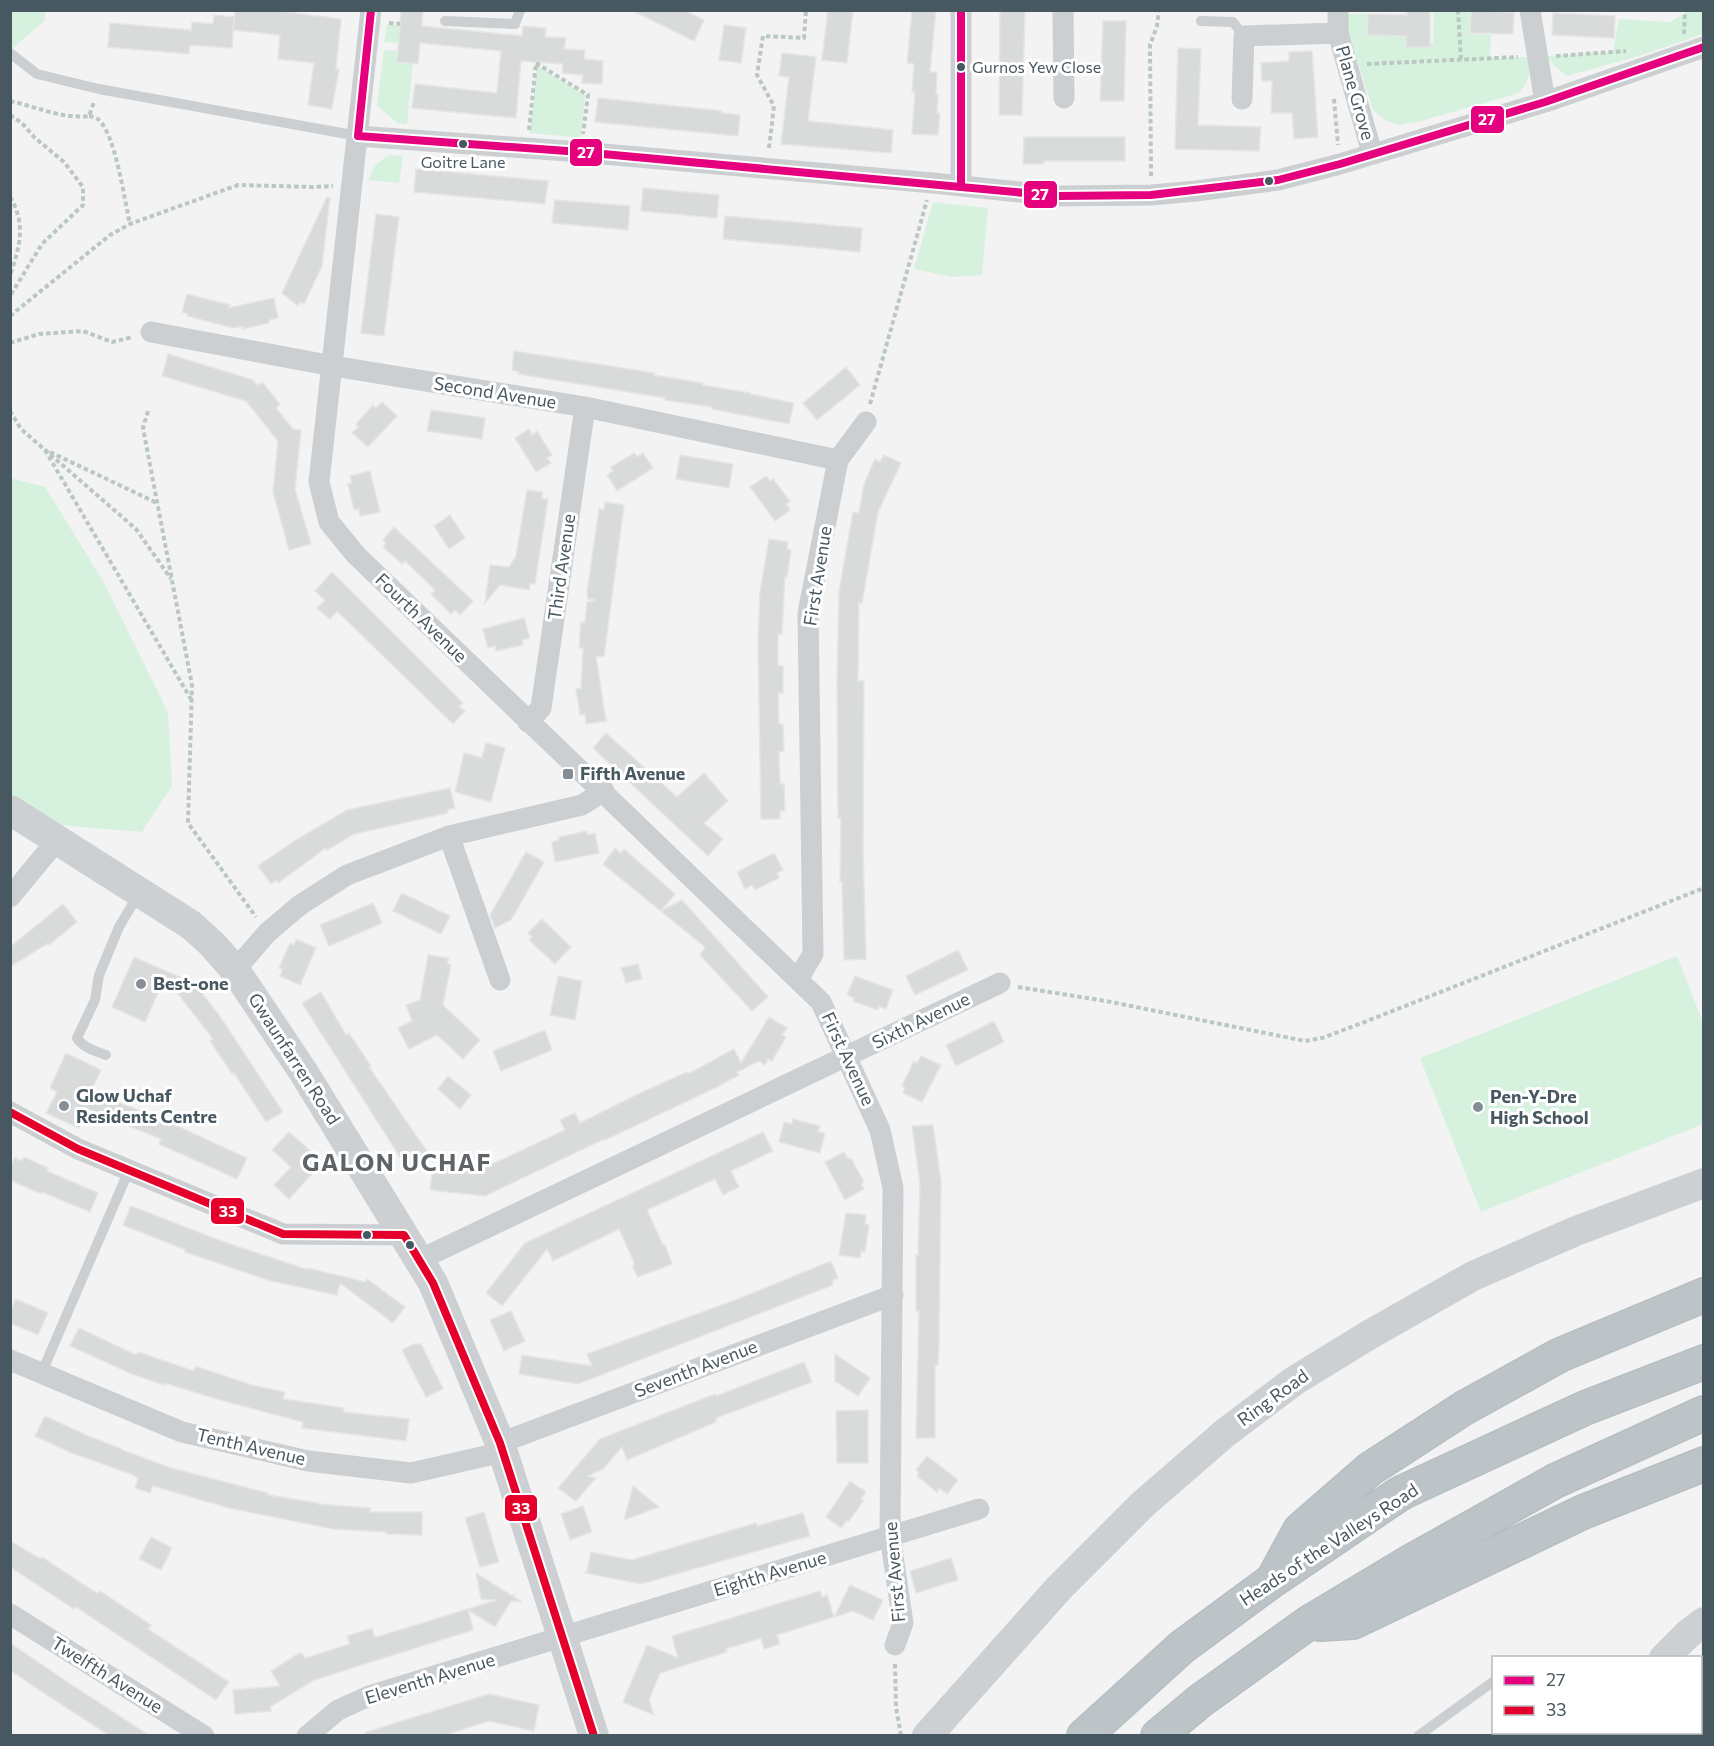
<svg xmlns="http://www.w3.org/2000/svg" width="1714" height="1746" font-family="Commissioner,sans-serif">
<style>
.green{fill:#d6f2de}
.building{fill:#d9dbdb;stroke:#e4e5e5;stroke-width:1.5}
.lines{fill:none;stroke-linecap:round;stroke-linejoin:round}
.highway-casing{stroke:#b6bec3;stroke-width:36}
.path{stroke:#bac7c2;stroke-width:4;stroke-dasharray:4.5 3;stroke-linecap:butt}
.lane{stroke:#cccfd2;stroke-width:10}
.street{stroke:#cccfd2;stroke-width:21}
.secondary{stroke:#cdd0d3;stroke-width:30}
.highway{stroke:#bdc4c8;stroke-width:33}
.bus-1-casing{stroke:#fff;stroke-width:12}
.bus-2-casing{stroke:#fff;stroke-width:12}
.bus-1{stroke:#e5007d;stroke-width:8}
.bus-2{stroke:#e4002b;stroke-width:8}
.bus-dot{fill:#485861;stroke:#fff;stroke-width:2}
.poi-dot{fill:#848e94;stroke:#fff;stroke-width:2}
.labels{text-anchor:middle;stroke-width:6;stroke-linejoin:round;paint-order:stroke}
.bus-label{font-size:16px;fill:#485861;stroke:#fff;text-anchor:start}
.street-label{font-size:18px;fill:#485861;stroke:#fff}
.poi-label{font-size:18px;font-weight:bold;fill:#485861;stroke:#fff;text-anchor:start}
.district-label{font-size:24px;font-weight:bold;letter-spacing:1.5px;fill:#5e6367;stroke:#fff}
.line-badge{stroke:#fff;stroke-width:2}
.badge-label{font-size:16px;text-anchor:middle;font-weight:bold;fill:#fff}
</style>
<rect width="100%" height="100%" fill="#f3f3f3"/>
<path class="green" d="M11 11H45V20L11 50Z
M1434 11H1470L1469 34 1491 35 1490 58 1527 57C1532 73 1529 81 1519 93L1421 121 1399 125 1385 120 1373 110 1347 29 1348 14H1368V35L1406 36 1407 47 1433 43Z
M1685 11H1703V34L1645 54 1567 76 1555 66 1546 56 1613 52 1619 19 1670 22 1685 13Z
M387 24 400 26 398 43 384 42Z
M384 50 398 51 397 62 413 63 407 124 397 123 377 105Z
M537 66 585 95 581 138 530 133Z
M390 155 403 156 399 183 369 180C372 166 378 162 390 155Z
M933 202 988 208 982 275 952 277 914 269Z
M10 478 45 487 103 581 168 712 172 786 142 832 59 825 11 794Z
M1677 956 1703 1023V1124L1481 1212 1420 1058Z"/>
<path class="building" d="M235 10H272L341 19 336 69H339L332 109 308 105 314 63 278 59 280 35 233 30Z
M401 10H423L422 26 522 36 523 26 546 28 545 37 566 38 564 49 585 50 584 59 603 61 602 84 582 83 583 75 562 73 563 64 521 61 516 118 412 108 415 84 497 93 501 51 420 43 418 64 397 62Z
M631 10H684L704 20 694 41Z
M828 10H853L847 63 822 60Z
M912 10H936L930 72H937L936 94H938L937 113H940L938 135 912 134 915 92H912L914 64 907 63Z
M1000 10H1025L1022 115H999Z
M1407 10H1430V47H1406V36L1367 35 1368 14 1407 15Z
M1471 11 1514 12 1513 34 1470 33Z
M1553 13 1615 16 1614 38 1552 35Z
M214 15 234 17 232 48 190 45 189 54 108 47 110 23 191 30V32L192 22 213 24Z
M1103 21H1126L1124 101H1100Z
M724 25 746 28 741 63 719 60Z
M1178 48 1201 49 1198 125 1261 127 1259 151 1175 149Z
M1312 51 1318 137 1294 139 1292 113H1271L1272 81H1262L1261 63 1289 61V52Z
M782 53 816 57 808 121 893 130 891 153 781 144 789 77 779 76Z
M598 98 722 111V113L740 115 738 136 595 122Z
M1024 137H1125V161H1044V164H1023Z
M416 169 548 181 545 204 414 192Z
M643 188 719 195 717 218 641 211Z
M327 197 330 198 322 266 304 304 300 302 298 306 282 293Z
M555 200 630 206 628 230 552 223Z
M376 214 399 217 384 336 361 333Z
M725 216 862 228 860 252 723 239Z
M187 294 230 305 228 308 274 298 278 318 269 320V323L243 329V326L233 328 187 316 188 314 182 312Z
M514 351 654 373V375L703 383 702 385 750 393V394L794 403 789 424 712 409V407L665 400V398L518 374 519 372 512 370Z
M168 354 253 380 257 385 262 382 280 404 276 408 293 429 301 430 295 489 311 544 289 550 273 492 278 441 246 401 162 376Z
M846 367 860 385 817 420 803 403Z
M382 402 397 416 368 447 352 433 358 427 356 424 373 405 376 408Z
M431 410 485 418 482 439 427 431Z
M529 429 532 435 537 431 552 455 547 458 551 463 536 472 515 438Z
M634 453 637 457 643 453 653 468 617 491 607 475 613 471 611 467Z
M680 455 733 464 729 488 676 479Z
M884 455 901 463 878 512 862 603 859 602 858 681H864L863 848 866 959 844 960 842 882H840L841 818H838L837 683 839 591 853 512 859 513 864 484 875 459 880 462Z
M370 471 380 512 360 516 359 509 354 510 348 484 352 483 350 476Z
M766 476 770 481 773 479 790 501 786 504 790 510 775 521 750 487Z
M527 490 542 492V499H548L535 584H530L529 590 500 585 485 603 490 565 509 567 516 556Z
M605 502 624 505 604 657 596 656 606 721 586 724 585 714 580 715 576 689 581 688 583 648H579L581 622H585L587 602 596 600 588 599 587 592 599 509 604 510Z
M450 515 465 538 449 549 434 526Z
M394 527 473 601 460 615 455 610 451 614 431 594 435 591 431 586 405 561 402 564 383 547 386 543 383 540Z
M769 539 788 542 787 549 791 550 787 577 785 576 782 634H778V666H783V693H778L779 724H783L784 751 779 752 780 784H784L785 811H780V819H761L758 641 760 592Z
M332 572 463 703 459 706 465 711 453 724 337 611 330 619 317 608 325 600 315 591Z
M524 618 530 638 522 640 523 645 496 651 495 646 488 648 483 629Z
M606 733 677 797 704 773 728 801 704 823 723 839 708 856 593 748Z
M486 743 505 748 491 802 455 792 464 753 482 758Z
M450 788 455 808 447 810 448 813 354 834 327 850 326 848 278 883 277 880 271 884 258 866 293 842 347 810Z
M587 831V835L595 833 599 853 555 862 552 842 559 840V837Z
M615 848 621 853 624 849 675 894 661 911 682 900 768 997 752 1011 700 955 705 947 603 864Z
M526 852 544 862 511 920 495 928 490 915Z
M774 853 783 870 777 873 779 878 755 890 752 885 745 889 737 872Z
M402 893 450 916 441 934 393 911Z
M373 903 382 923 329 946 320 925Z
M63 904 77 922 49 945 48 943 10 967V947Z
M542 919 571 947 555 964 529 940 532 937 528 933Z
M296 939 316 948 300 985 280 976 283 969 279 968 290 943 294 945Z
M958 950 968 970 915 995 906 976Z
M428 955 449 958 447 964 451 965 443 1005 480 1040 463 1059 437 1035 409 1049 398 1028 412 1021 406 1005 420 1000Z
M134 957 184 979 188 975 219 1015 283 1112 266 1122 234 1073 232 1074 210 1041 213 1039 165 977 145 1022 112 1007Z
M638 964 642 979 626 983 621 968Z
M558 976 582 981 575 1020 550 1015Z
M855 976 893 990 886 1009 879 1006 878 1010 853 1001 854 998 847 995Z
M321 992 346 1035 349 1033 371 1066 369 1067 431 1157 414 1169 409 1162 405 1165 302 1003Z
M769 1017 787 1028 782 1035 786 1037 772 1061 768 1059 765 1065 759 1061 737 1072 739 1075 715 1088 605 1140 604 1139 485 1196 430 1190 433 1166 480 1170 565 1130 560 1120 575 1113 580 1123 636 1095 687 1072 688 1074 734 1049 741 1063Z
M994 1021 1004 1042 956 1066 946 1045Z
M545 1030 552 1050 501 1071 493 1051Z
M66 1053 101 1070 91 1091 171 1123 247 1158 237 1179 159 1144 161 1139 87 1109 79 1128 46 1113 57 1092 50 1088Z
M921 1056 941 1065 922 1102 903 1093 905 1088 902 1086 914 1061 917 1063Z
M448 1076 471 1095 460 1109 438 1089Z
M793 1119 820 1126 818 1132 825 1133 820 1153 779 1142 784 1122 792 1124Z
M933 1125 941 1181 939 1346 938 1365H935V1438H916L919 1311H916V1255H918L920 1184 912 1126Z
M289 1132 323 1162 289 1199 274 1185 291 1167 272 1150Z
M763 1132 773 1151 731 1171 739 1187 723 1195 715 1179 647 1210 663 1245H665L672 1264 638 1277 633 1268 634 1262 619 1229 553 1261 547 1249 502 1306 486 1293 525 1243Z
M844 1152 848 1159 851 1158 864 1182 861 1184 864 1189 845 1200 825 1162Z
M24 1157 48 1168 47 1171 98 1193 90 1212 42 1192 41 1194 10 1180V1167L15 1158 22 1161Z
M131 1206 224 1242 308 1270V1268L365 1282 367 1279 405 1307 393 1323 340 1283 337 1295 271 1281 185 1252 186 1250 123 1225Z
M846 1213 866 1215 865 1224 869 1225 865 1252 861 1251 860 1258 839 1255Z
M831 1261 838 1278 832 1281 833 1285 578 1384 519 1374 522 1355 592 1366 587 1354 738 1299Z
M16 1299 48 1313 38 1335 10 1323V1312Z
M511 1311 525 1341 504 1351 490 1320Z
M79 1328 136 1355 138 1352 194 1371 195 1366 252 1385 285 1392 283 1399 344 1408 343 1412 409 1419 406 1441 302 1428 303 1422 220 1400 165 1383 164 1385 132 1374 70 1346Z
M414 1344H421L443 1389 426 1397 402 1350Z
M835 1354 870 1378 858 1396 835 1381Z
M804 1362 812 1382 716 1418V1422L627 1460 622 1447 603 1469 588 1476 596 1478 576 1501 558 1488 600 1439 715 1394 716 1396Z
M868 1410V1463H837L836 1411Z
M45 1416 88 1436 122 1449V1450L171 1468 268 1493V1495L318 1503V1504L370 1508V1512H422V1535L386 1534V1532L333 1529 229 1508 153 1486 150 1493 135 1488 138 1478 131 1474 69 1452 35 1436Z
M927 1456 958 1480 947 1494 939 1488 937 1492 917 1476 919 1473 916 1470Z
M850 1481 866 1492 861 1499 864 1500 856 1511 849 1521 847 1520 841 1528 826 1517Z
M633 1486 659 1507 624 1520Z
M583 1506 592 1532 570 1540 561 1514Z
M484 1512 499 1562 480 1567 465 1518Z
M803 1513 810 1536 641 1584 585 1573 587 1572 591 1552 631 1560 756 1523 757 1526Z
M151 1537 172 1548 161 1570 139 1559Z
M10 1541 41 1559 42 1557 98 1594 100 1591 151 1625 148 1629 229 1682 216 1700 76 1607 74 1609 10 1567Z
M951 1558 958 1580 916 1593 910 1571Z
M476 1573 512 1596 515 1595 514 1597 522 1602 511 1601 495 1627 468 1610 473 1630 314 1680 270 1707 271 1711 235 1714 233 1690 280 1686 271 1671 301 1652 305 1658 350 1644 347 1636 372 1628 374 1636 377 1637 497 1600 481 1599Z
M850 1585 883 1600 873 1620 853 1611 777 1635 780 1644 764 1649 761 1638 726 1649 727 1652 660 1673 649 1700 654 1715 623 1702 647 1645 678 1658 672 1636 820 1591 822 1597 827 1595 834 1617Z
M10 1643 69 1683 150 1736H110L44 1693 10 1670Z
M489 1694 539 1705 534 1731 489 1721 442 1736H366V1732Z"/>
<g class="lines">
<defs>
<path id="highway" d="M1275 1576 1300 1530 1370 1469 1464 1408 1560 1355 1704 1295
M1320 1624 1353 1622 1583 1512 1704 1464
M1084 1736 1182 1647 1273 1580 1401 1493 1585 1408 1704 1362
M1158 1736 1200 1701 1307 1624 1412 1561 1555 1481 1704 1413"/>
</defs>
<use href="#highway" class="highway-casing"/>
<path class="path" d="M1458 10 1461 59
M389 23 400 24
M1684 34 1685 10
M1556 56 1626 51
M1367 64 1518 57
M1334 99 1338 145
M10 101C37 107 62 119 89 116L94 102
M10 115 22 123 34 137 64 162 83 187V205L42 244 10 296
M89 116C91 116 96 118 98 119 116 135 124 199 130 224
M529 130 536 63 588 95 583 134
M769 148 774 106 757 75 763 36 804 38 806 10
M1151 176 1150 45 1157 26 1159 10
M10 197C27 225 19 248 10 276
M10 316 110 235 130 224 238 185 312 187 333 186
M10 343 39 334 83 331 112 342 133 337
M870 404 927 200
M10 411 21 429 136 529 171 579
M148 411 143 428 192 685 188 823 256 917
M45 450 192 701
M50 452 157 503
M1018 987 1106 1001 1305 1041 1322 1038 1362 1023 1704 888
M895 1664 896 1707 901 1736"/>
<path class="lane" d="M445 21 515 24 520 10
M1201 21 1233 22 1244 36
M10 53 37 74 99 89 358 136
M106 1055C96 1051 83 1048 77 1038L95 1000 99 975 119 927 138 895
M42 1372 129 1170
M1418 1736 1494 1681"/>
<path class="street" d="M371 10 319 482 329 522 356 555 821 1002 880 1130 893 1188 890 1536 903 1623 895 1645
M961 10V185
M1063 10 1064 98
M1338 10V33L1372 153
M1530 10 1545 102
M1242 99 1244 36 1338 33
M358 136 581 152 933 183 1058 196 1151 195 1196 191 1278 180 1340 164 1545 102 1704 47
M151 332 333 366 585 407 838 460
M528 722 541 708 585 407
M449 836 500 980
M10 897 58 839
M235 970 267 933 300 905 347 875 449 836 582 805 604 791
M798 979 813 954 808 613 838 460 866 422
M10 1112 78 1149 283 1234 404 1235
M419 1260 1000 983
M10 1360 182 1432 308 1461 411 1473 503 1452
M500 1443 893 1295
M10 1614 204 1736
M307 1736 338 1710 369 1696 979 1509"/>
<path class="secondary" d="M10 810 191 925 212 944 235 970 304 1073 433 1283 500 1443 594 1736
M1664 1658 1688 1634 1704 1622
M927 1736 1059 1588 1142 1505 1225 1433 1294 1381 1369 1335 1473 1276 1576 1231 1704 1183
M1590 1736 1593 1732"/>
<use href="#highway" class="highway"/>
<defs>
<path id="bus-1" d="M961 10V185
M358 136 581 152 1058 196 1151 195 1278 180 1340 164 1545 102 1704 47
M358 136 371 10"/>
<path id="bus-2" d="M10 1112 78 1149 283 1234 404 1235 433 1283 500 1443 594 1736"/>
</defs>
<use href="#bus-1" class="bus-1-casing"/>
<use href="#bus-2" class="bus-2-casing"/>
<use href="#bus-1" class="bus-1"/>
<use href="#bus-2" class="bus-2"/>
</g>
<g class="bus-dot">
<circle cx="961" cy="67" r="5"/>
<circle cx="463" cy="144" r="5"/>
<circle cx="1269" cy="181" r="5"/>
<circle cx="367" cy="1235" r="5"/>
<circle cx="410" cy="1245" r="5"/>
</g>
<g class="poi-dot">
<rect x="562" y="768" width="12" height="12" rx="3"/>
<circle cx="141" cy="984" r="6"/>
<circle cx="64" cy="1106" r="6"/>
<circle cx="1478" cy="1107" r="6"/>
</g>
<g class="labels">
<g class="bus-label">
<text x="972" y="73">Gurnos Yew Close</text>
<text x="463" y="168" text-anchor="middle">Goitre Lane</text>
</g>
<g class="street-label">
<text transform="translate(1355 93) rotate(74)" y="6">Plane Grove</text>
<text transform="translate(495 393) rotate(9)" y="6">Second Avenue</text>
<text transform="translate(562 567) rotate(-82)" y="6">Third Avenue</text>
<text transform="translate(818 576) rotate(-81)" y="6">First Avenue</text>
<text transform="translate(421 618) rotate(44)" y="6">Fourth Avenue</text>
<text transform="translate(921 1021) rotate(-26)" y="6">Sixth Avenue</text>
<text transform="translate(294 1059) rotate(57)" y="6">Gwaunfarren Road</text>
<text transform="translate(848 1059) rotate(65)" y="6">First Avenue</text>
<text transform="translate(696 1369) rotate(-21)" y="6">Seventh Avenue</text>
<text transform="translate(1273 1398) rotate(-36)" y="6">Ring Road</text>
<text transform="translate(251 1447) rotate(13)" y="6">Tenth Avenue</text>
<text transform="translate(1329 1545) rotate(-33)" y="6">Heads of the Valleys Road</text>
<text transform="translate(895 1572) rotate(-95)" y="6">First Avenue</text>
<text transform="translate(770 1574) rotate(-17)" y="6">Eighth Avenue</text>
<text transform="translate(107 1675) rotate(32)" y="6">Twelfth Avenue</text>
<text transform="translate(430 1679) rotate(-17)" y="6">Eleventh Avenue</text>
</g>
<g class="poi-label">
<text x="580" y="780">Fifth Avenue</text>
<text x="153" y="990">Best-one</text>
<text x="76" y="1102">Glow Uchaf<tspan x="76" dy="21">Residents Centre</tspan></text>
<text x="1490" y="1103">Pen-Y-Dre<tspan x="1490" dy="21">High School</tspan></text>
</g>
<g class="district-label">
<text x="397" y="1171">GALON UCHAF</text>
</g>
</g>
<g class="line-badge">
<rect x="1470" y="105" width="35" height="29" rx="6" fill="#e5007d"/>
<rect x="569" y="138" width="34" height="29" rx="6" fill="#e5007d"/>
<rect x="1023" y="180" width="35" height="29" rx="6" fill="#e5007d"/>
<rect x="210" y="1197" width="35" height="28" rx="6" fill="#e4002b"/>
<rect x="504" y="1494" width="34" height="28" rx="6" fill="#e4002b"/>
</g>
<g class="badge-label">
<text x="1487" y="125">27</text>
<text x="586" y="158">27</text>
<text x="1040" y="200">27</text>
<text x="228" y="1217">33</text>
<text x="521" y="1514">33</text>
</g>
<rect width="1714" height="1746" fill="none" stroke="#485861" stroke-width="24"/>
<rect x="1492" y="1656" width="210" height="78" fill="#ffffff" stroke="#b6bcc0" stroke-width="1.5"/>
<rect x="1504" y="1676" width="30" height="9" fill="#e5007d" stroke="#b6bcc0" stroke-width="1.5"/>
<text x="1546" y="1686" font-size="18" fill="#485861">27</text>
<rect x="1504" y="1706" width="30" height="9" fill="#e4002b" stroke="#b6bcc0" stroke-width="1.5"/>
<text x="1546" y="1716" font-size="18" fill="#485861">33</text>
</svg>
